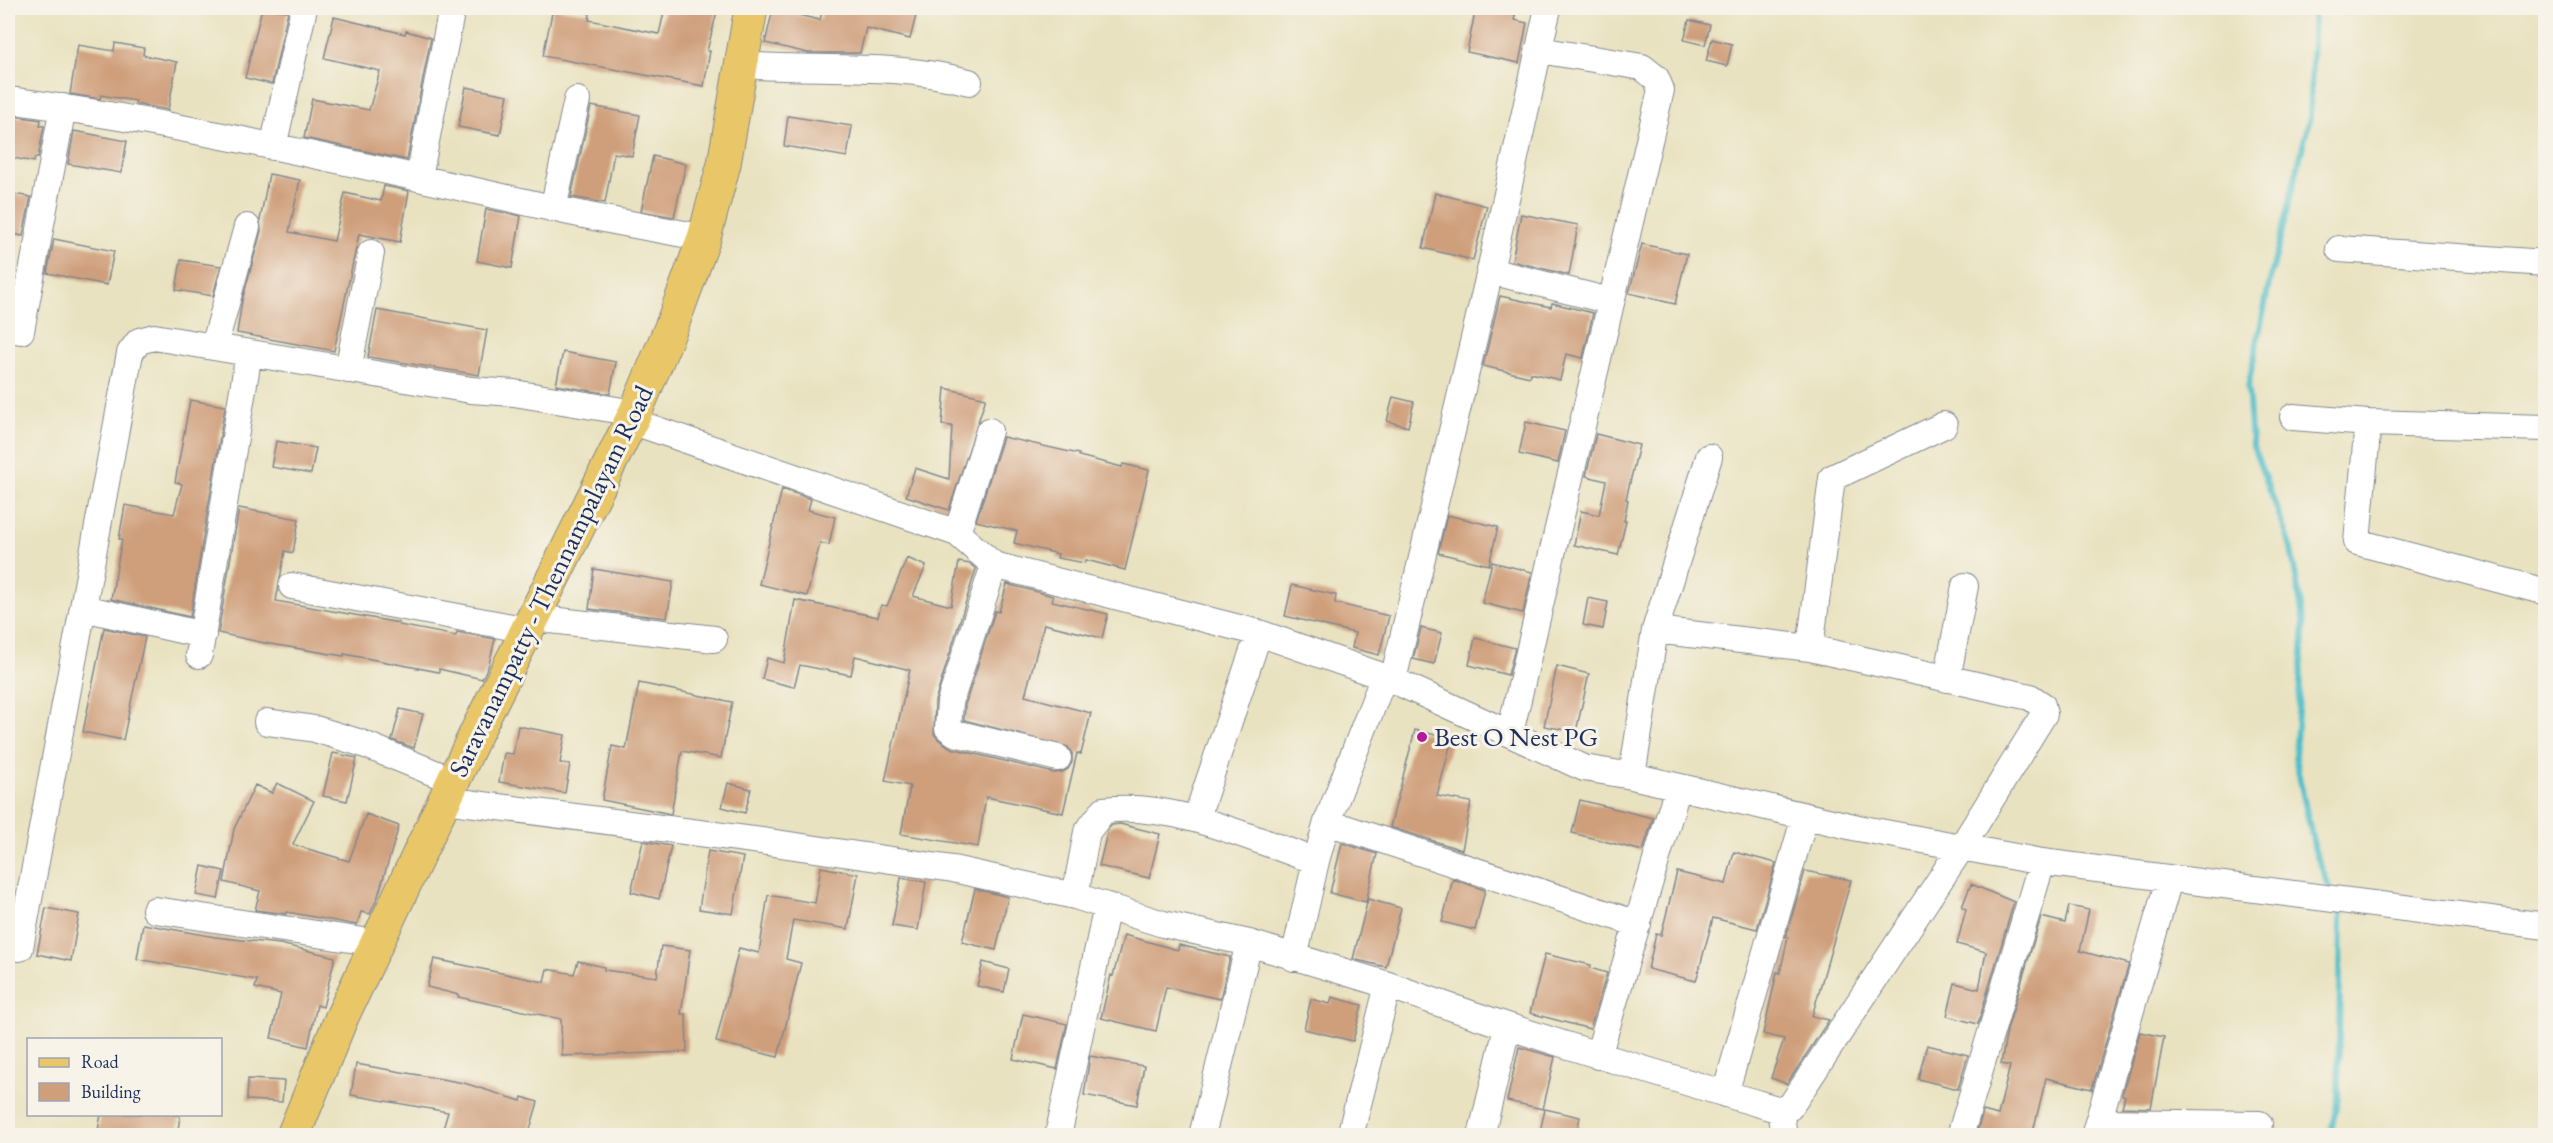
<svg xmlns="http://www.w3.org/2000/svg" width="2553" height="1143" font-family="'EB Garamond',serif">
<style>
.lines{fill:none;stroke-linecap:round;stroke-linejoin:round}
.stream{stroke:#50bec8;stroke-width:6}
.building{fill:#cf9f7b}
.minor-casing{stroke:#82888f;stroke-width:28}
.major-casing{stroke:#82888f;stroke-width:35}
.minor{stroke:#fff;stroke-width:26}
.major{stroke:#e9c769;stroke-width:33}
.poi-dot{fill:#b5179e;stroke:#f7f3e8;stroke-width:2}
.labels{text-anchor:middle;stroke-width:6;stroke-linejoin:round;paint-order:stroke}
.street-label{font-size:27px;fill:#1b2f5e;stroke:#f7f3e8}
.poi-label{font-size:27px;fill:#1b2f5e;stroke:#f7f3e8;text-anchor:start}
</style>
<rect width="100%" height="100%" fill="#f7f3e8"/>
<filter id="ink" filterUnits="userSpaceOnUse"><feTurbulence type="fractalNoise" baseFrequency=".0167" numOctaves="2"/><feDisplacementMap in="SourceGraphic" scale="12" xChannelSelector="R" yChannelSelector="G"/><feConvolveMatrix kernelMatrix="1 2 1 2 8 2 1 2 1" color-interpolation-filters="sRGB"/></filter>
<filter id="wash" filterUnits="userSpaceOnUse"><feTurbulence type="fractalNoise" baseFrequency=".008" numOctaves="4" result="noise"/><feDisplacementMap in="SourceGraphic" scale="24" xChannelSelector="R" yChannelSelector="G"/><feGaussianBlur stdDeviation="1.35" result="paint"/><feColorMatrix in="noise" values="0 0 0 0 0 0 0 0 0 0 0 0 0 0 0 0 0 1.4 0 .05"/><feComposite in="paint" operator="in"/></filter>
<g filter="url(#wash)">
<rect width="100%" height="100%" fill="#e9e2c0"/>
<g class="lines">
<path class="stream" d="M2314 8 2310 117 2270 280 2248 387 2252 444 2290 543 2304 624 2295 757 2315 851 2331 892
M2330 1136 2338 1098 2341 916 2337 907"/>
</g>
<g id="blocks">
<path class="building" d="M262 8 288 11 272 84 245 78Z
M553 8 590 13 589 20 659 34 665 8H718L707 51H710L704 86 543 56Z
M823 8H918L910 39 866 28 860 53H808L765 43 773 9 820 20Z
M1483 8H1517L1514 20 1527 23 1519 63 1467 52 1475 12 1482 14Z
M334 17 405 34 406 31 431 38 407 160 304 138 312 99 369 110 380 71 324 58Z
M1689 20 1710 25 1705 45 1684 40Z
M1712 39 1732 44 1727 66 1706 61Z
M115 43 144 48 143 55 177 62 168 110 135 104 136 101 101 95 100 99 70 94 78 45 114 51Z
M466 87 508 95 500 135 458 127Z
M591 106 640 115 632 156 614 153 605 203 571 197Z
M8 115 41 120 40 126H44L38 158H35L34 162 8 157Z
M788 116 852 126 847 157 784 146Z
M74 131 127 141 121 173 68 164Z
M653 156 686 164 674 217 641 211Z
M269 174 300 180 289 232 334 241 345 193 381 201 384 186 409 191 400 242 359 234 334 351 237 333 242 301 261 231 260 220Z
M8 193 31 197 23 236 8 233Z
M1435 193 1487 206 1473 260 1423 248Z
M486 209 521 216 512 268 477 261Z
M1521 214 1578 225 1569 275 1512 261Z
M54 239 114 251 107 285 47 273Z
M1642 244 1687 254 1675 304 1629 293Z
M181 260 221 266 213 296 176 290Z
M1500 296 1551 307 1552 303 1593 313 1583 358 1566 354 1560 380 1531 373 1530 377 1483 366Z
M377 310 487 330 479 375 368 357Z
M563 352 616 362 610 394 556 385Z
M945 388 986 398 949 510 906 496 915 468 949 479 952 426 942 425Z
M1393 397 1414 402 1408 427 1387 421Z
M190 400 225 406 190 617 111 599 122 539H119L125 505 174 514 182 484 175 482Z
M1526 422 1565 431 1558 463 1519 454Z
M1596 434 1639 445 1626 499 1628 500 1624 521H1626L1618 555 1574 545 1581 511 1599 515 1606 481 1586 476Z
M1003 437 1079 454V456L1122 467 1123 464 1149 470 1125 570 1086 560 1085 563 1057 558 1058 554 1014 543 1017 531 976 521Z
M276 441 316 448 311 474 271 467Z
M782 489 811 499 808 510 835 517 829 545 820 543 807 596 759 584Z
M239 508 299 519 293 553 285 551 276 601 399 623V625L456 636 457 632 495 639 489 664 482 679 439 669V672L344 654V656L264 643 218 633Z
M1447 515 1498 527 1489 565 1438 553Z
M907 558 926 566 913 596 951 606 959 562 970 564 976 569 935 701 934 734 939 740 951 748 1054 773 1062 772 1068 769 1072 762V754L1068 747 964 720 965 705 995 611 999 612 1007 584 1053 596 1052 601 1108 614 1102 638 1044 624 1025 696 1091 713 1081 754 1077 753 1063 813 986 797 978 847 901 834 910 786 885 781 910 670 855 656 851 675 800 665 794 687 762 679 767 658 784 663 795 600 878 617 881 605 887 606Z
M1492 562 1532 572 1523 613 1482 603Z
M594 569 673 582 667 618 589 609Z
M1292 585 1336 595 1335 603 1389 616 1379 655 1352 648 1355 633 1285 616Z
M1588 598 1608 602 1603 629 1583 625Z
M104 628 145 637 123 740 83 732Z
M1421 628 1442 633 1434 664 1413 659Z
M1475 638 1515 648 1508 675 1469 665Z
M1557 666 1589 674 1576 732 1544 726Z
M639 683 732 702 721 758 682 751 671 814 602 800 612 746 626 749Z
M400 709 423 714 414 748 392 740Z
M518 726 565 735 560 763 570 764 565 793 499 782 504 753 513 754Z
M1415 730 1452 739 1437 796 1471 802 1462 850 1390 827Z
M333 753 357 758 347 801 323 796Z
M277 783 314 801 293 844 298 846 349 861 366 814 399 826 378 896 370 914 361 912 357 925 287 912 286 914 255 910 260 891 224 882 234 829 255 785 272 793Z
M728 783 751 789 745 813 722 807Z
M1580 800 1653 818 1643 851 1572 833Z
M1120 824 1160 834 1149 878 1099 866 1108 829 1112 825Z
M643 841 671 846 659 899 631 892Z
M1342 843 1377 854 1366 902 1330 893Z
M708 851 743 857 733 914 699 909Z
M1734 852 1776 863 1757 929 1713 918 1696 981 1648 969 1656 934 1661 935 1677 872 1726 884Z
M202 866 224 871 218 899 196 895Z
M821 867 858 874 848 929 793 920 786 959 801 963 778 1057 716 1042 739 948 759 953 768 895 815 903Z
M1805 871 1851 880 1812 1016 1829 1020 1787 1084 1771 1078 1784 1039 1763 1034 1777 972 1780 973 1788 937 1786 936Z
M901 878 926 882 918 930 892 926Z
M1453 879 1485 890 1475 930 1442 922Z
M1971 884 2014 902 1978 1024 1947 1016 1955 983 1979 989 1986 952 1957 944 1966 909 1962 907Z
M975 889 1008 897 996 950 962 942Z
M1368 899 1401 908 1386 967 1353 959Z
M2069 906 2089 910 2080 951 2129 964 2092 1089 2046 1078 2032 1136H1991L1977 1132 1983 1111 1998 1115 2010 1066 2001 1064 2007 1030 2041 917 2065 923Z
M46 908 79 914 71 961 37 954Z
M143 924 215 937 280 944 335 957 323 1007 317 1005 308 1047 271 1038 281 994 255 988 257 980 137 959Z
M1124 935 1178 950 1179 945 1230 957 1220 999 1166 987 1156 1031 1101 1018 1111 975 1113 976Z
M661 946 690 950 681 1014H686L687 1052 562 1056 561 1019 458 997 459 995 427 987 434 959 544 982 547 969 574 974 578 961 604 967V970L657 977Z
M1545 954 1591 965 1590 968 1607 973 1590 1029 1530 1013Z
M983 962 1009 969 1004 992 977 986Z
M1332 997 1362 1005 1353 1041 1304 1029 1311 999 1330 1004Z
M1023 1014 1067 1024 1057 1069 1013 1059Z
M2140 1032 2164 1037 2151 1108 2122 1107 2125 1096 2122 1095Z
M1927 1045 1968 1055 1958 1089 1918 1079Z
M1519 1047 1555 1057 1543 1109 1507 1101Z
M1090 1056 1144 1066 1137 1105 1084 1095Z
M356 1064 464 1083 521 1101 522 1097 538 1102 528 1136H441L448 1112 351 1095Z
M248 1079 284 1081 282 1102 247 1100Z
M1545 1109 1580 1117 1576 1136H1539Z
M101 1114H171L180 1116 177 1136H97Z"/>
</g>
</g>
<g filter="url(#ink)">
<use href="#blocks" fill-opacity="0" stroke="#82888f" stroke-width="1.5"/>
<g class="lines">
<defs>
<path id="minor" d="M740 65C817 71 893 62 969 82
M8 100C191 124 372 168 552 208 603 220 654 228 704 238
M273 147 304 8
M419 177 452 8
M553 209 577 100
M2339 249 2546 263
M1490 271 1610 301
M8 329 21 331 63 107
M214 347 247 227
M348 370 371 253
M2293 417 2368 423 2546 428
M631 421 957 533 994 565 1259 633 1393 680 1584 768 1632 776 1858 828 2042 862 2546 926
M2368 423 2357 542 2546 592
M957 533 989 431
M994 565 950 702 948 728 955 733 1058 758
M292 586 528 630
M83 608 203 635
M534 618 714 639
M1810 648 1832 478 1944 425
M199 655 249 353
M1947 679 1965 586
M1393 680 1490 271 1548 8
M267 722 315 729 361 743 454 781
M1510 733 1661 90 1656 78 1642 67 1539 50
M1632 776 1655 630 1709 457
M445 800 761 841 953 869 1075 896 1163 924 1249 943 1388 985 1350 1136
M1196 819 1259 633
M1327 822 1638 924
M1075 896 1087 832 1104 810C1173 801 1251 839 1316 861
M155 910 377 943
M8 947 20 948 130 353 139 341 154 337 471 390 514 393 635 413
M1294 958 1316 861 1327 822 1383 679
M1388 985C1518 1032 1648 1071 1780 1110L1790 1107 1961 848 2044 714 2042 705 2030 697 1810 648 1655 630
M1598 1056 1678 787
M1725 1094 1805 816
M1780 1110 1784 1136
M2099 1122 2259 1124
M1058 1136 1107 906
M1202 1136 1249 943
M1481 1136 1507 1028
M1960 1136 2042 862
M2094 1136 2169 880"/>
<path id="major" d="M293 1136 341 1019 477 731 635 413 672 325 704 238 724 164 751 8"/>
</defs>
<use href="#minor" class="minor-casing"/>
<use href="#major" class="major-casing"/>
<use href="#minor" class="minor"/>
<use href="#major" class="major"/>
</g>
</g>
<circle class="poi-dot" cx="1422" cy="737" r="6"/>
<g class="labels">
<g class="street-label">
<text transform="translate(551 581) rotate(-64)" y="9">Saravanampatty - Thennampalayam Road</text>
</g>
<g class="poi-label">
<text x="1434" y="746">Best O Nest PG</text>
</g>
</g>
<rect width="2553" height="1143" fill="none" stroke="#f7f3e8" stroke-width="30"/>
<rect x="27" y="1038" width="195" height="78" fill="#f7f3e8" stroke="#9fa5b1" stroke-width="1.5"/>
<rect x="39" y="1058" width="30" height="9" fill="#e9c769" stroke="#9fa5b1" stroke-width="1.5"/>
<text x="81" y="1068" font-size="18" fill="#1b2f5e">Road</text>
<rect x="39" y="1083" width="30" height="18" fill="#cf9f7b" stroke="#9fa5b1" stroke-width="1.5"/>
<text x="81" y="1098" font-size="18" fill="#1b2f5e">Building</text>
</svg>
